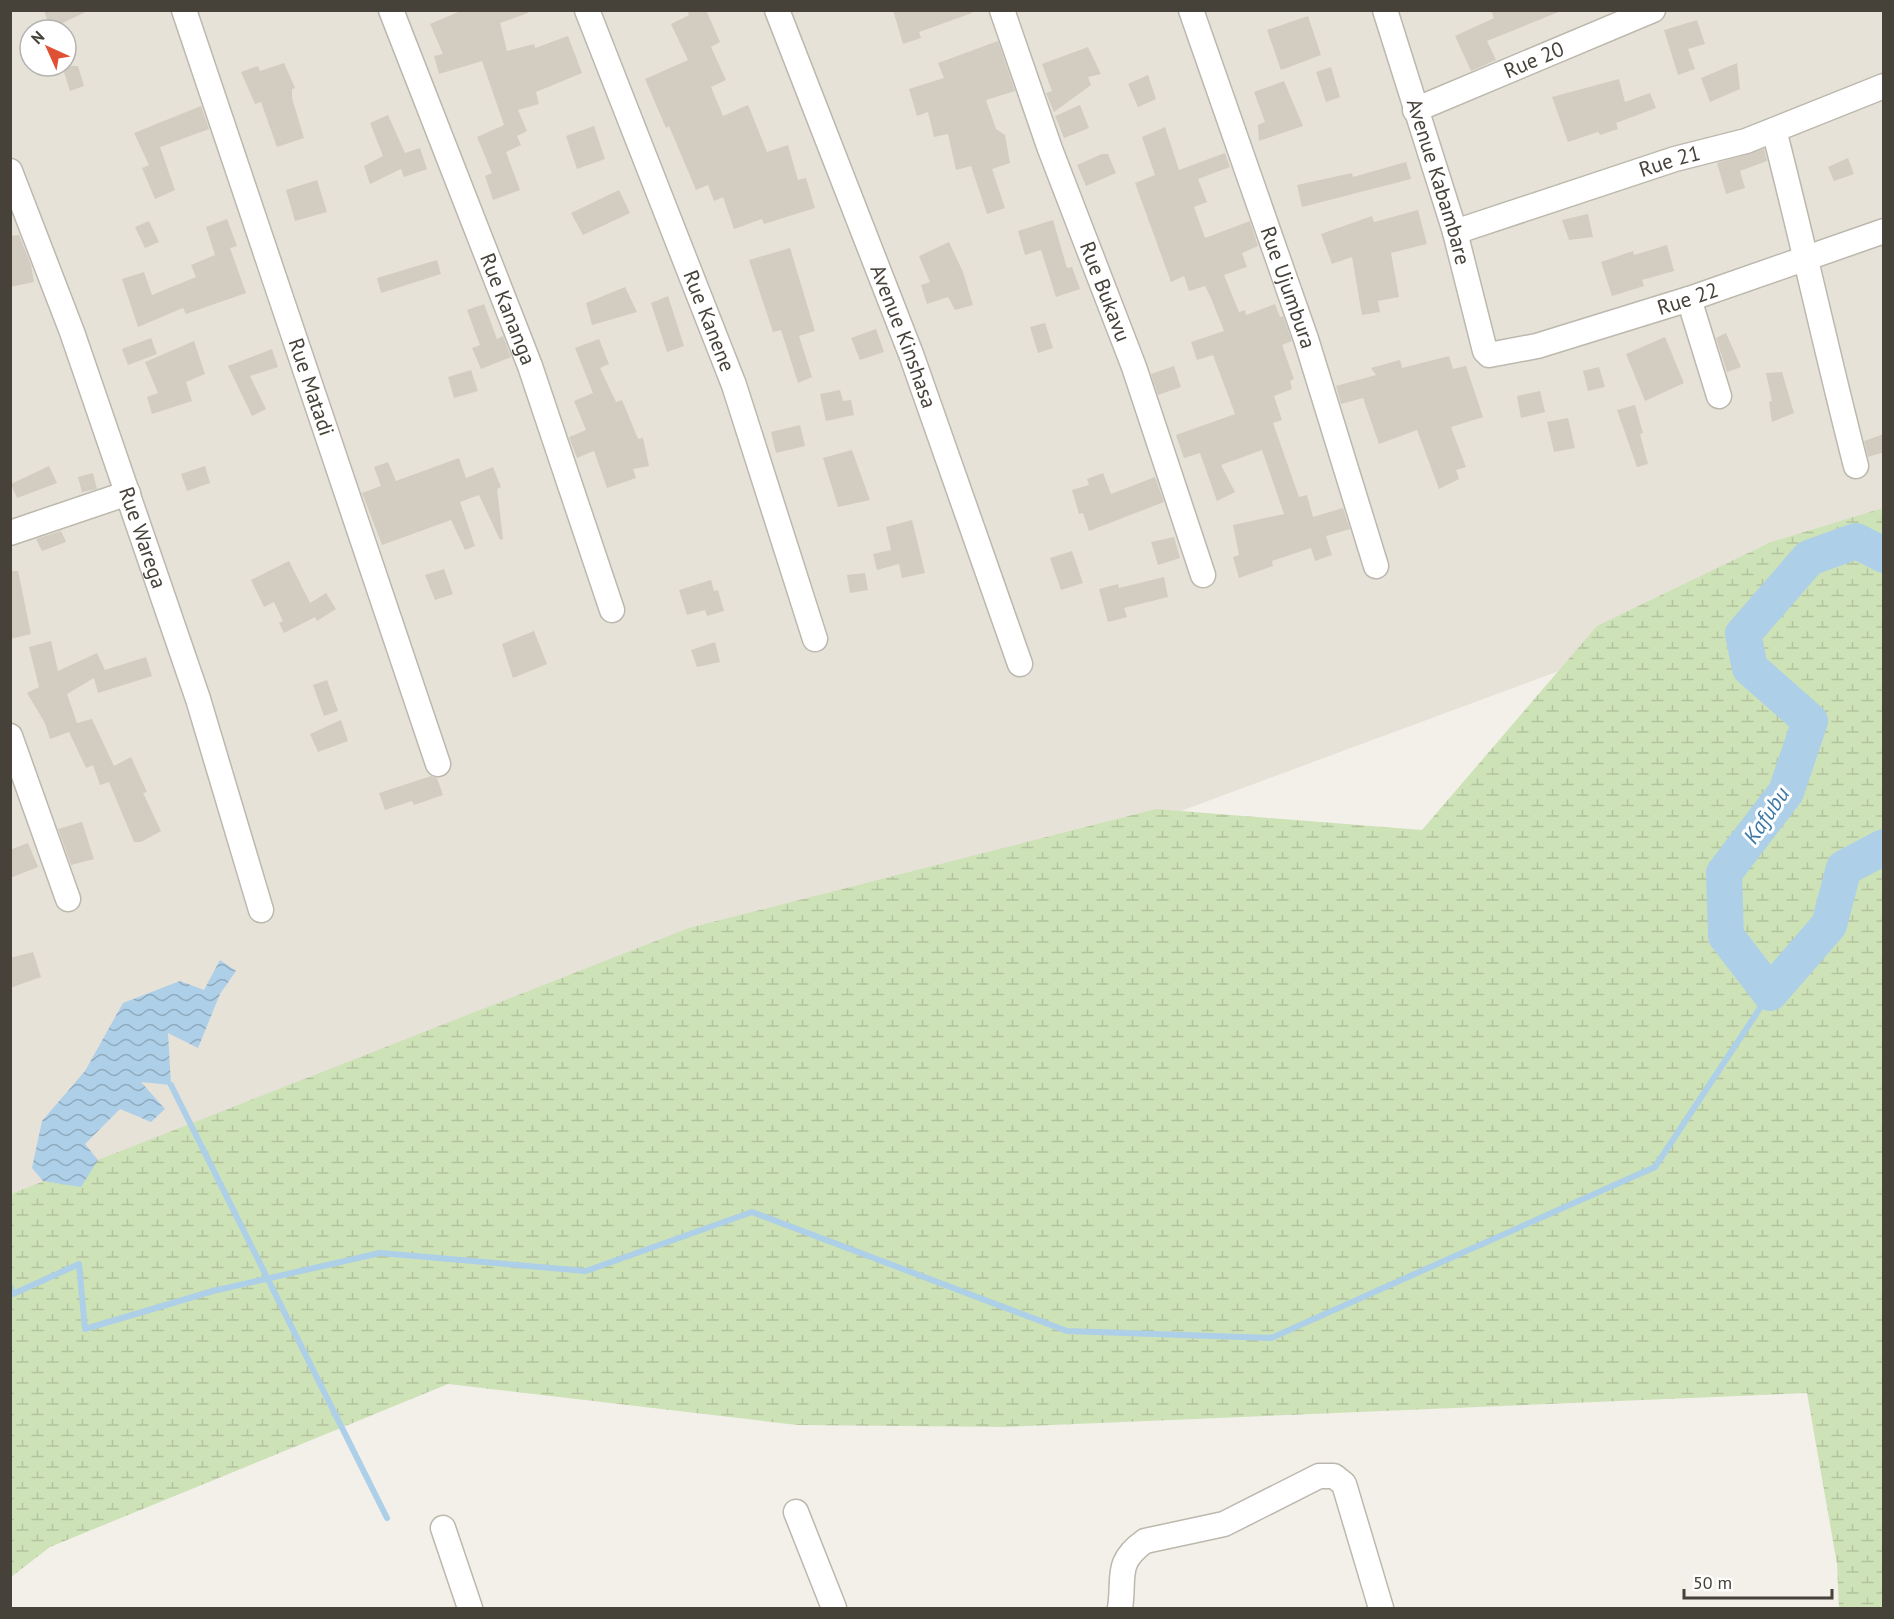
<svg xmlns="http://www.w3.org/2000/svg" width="1894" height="1619" font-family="'PT Sans',sans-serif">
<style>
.residential{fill:#e6e2d8;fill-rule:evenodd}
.wetland{fill:url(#wetland-marsh)}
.water{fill:url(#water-waves)}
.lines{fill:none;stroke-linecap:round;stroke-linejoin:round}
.stream{stroke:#adcfe8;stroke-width:6}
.river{stroke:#adcfe8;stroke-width:36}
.building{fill:#d3ccc0}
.street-casing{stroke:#bdb8ad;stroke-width:27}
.street{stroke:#fff;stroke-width:24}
.labels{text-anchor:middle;stroke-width:6;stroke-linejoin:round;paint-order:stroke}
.street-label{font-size:21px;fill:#464139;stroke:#fff}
.water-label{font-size:22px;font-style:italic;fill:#3e78a5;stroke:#fff}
</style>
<defs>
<pattern id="wetland-marsh" width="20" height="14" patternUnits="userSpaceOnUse" patternTransform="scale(1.5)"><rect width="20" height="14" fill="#cee2b7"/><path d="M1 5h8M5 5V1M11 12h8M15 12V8" fill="none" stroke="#b2c39e"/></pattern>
<pattern id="water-waves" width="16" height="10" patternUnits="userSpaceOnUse" patternTransform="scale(1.5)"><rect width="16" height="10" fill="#adcfe8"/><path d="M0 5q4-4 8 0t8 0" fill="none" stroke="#8faabd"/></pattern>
</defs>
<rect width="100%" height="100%" fill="#f3f0e9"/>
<path class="residential" d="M11 11H1883V551L11 1244ZM30 30H66V66H30Z"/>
<path class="wetland" d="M1883 508V1608H1839L1837 1564 1807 1393 1006 1427 797 1425 448 1384 50 1547 11 1577V1194L689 928 1156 809 1422 830 1597 626 1771 542Z"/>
<path class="water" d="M220 960 236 971 220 994 198 1048 168 1033 171 1085 141 1082 165 1109 151 1122 120 1109 85 1144 98 1160 81 1187 43 1181 32 1168 42 1121 85 1071 123 1003 180 981 204 990Z"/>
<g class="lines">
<path class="stream" d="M171 1085 387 1518
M10 1286 13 1294 79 1264 85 1329 213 1291 380 1253 586 1271 752 1212 1067 1331 1271 1338 1655 1167 1770 993"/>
<path class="river" d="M1884 555 1856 541 1809 558 1743 634 1750 668 1810 721 1786 792 1724 873 1726 936 1770 993 1829 925 1844 868 1884 847"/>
</g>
<path class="building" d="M44 10H90L50 29Z
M463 10H528V13L500 23 507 51 534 44 535 48 568 36 582 73 536 92 539 104 518 110 527 131 517 136 521 145 506 152 520 190 493 200 485 176 492 173 477 137 504 125 482 61 439 74 434 56 443 54 430 24Z
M687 10H706L720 42 711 47 726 80 711 87 723 116 748 105 767 152 788 145 798 180 806 178 815 208 764 224 762 219 734 229 723 197 714 201 708 185 696 190 669 126 666 128 645 79 688 60 671 24 689 15Z
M893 10H972V13L919 32 921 38 903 44Z
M1491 10H1561V11L1487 41 1496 60 1471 71 1455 36 1494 18Z
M1308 16 1321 55 1281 70 1267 30Z
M1697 20 1705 44 1688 49 1695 69 1678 75 1664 30Z
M998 41 1015 91 986 100 996 129 1005 135 1010 163 992 169 1005 208 987 214 971 166 956 170 948 134 934 137 928 112 917 116 909 89 944 78 938 63Z
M1088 47 1101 74 1088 77 1091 85 1054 112 1046 93 1052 91 1042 64Z
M284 63 295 88 292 89V98L304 138 277 147 261 102 255 104 241 72 258 66 260 71Z
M1737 63 1740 89 1710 102 1701 78Z
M62 66H78L84 86 70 91Z
M1331 67 1340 97 1326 102 1316 72Z
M1148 75 1156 99 1138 107 1128 84Z
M1619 79 1625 102 1650 93 1656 108 1616 123 1618 129 1600 135 1598 132 1568 142 1552 97Z
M1284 81 1303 126 1259 141 1258 125 1265 122 1254 92Z
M1080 105 1089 128 1064 138 1055 116Z
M201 106 209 129 160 147 175 190 155 199 142 168 149 165 134 133Z
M388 115 405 153 420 148 427 169 404 177 401 169 370 184 364 166 383 156 370 123Z
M594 126 605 159 577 169 566 136Z
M1165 127 1179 170 1225 153 1230 167 1198 179 1207 202 1194 207 1205 238 1250 221 1258 246 1242 253 1247 267 1224 275 1239 312 1245 310 1246 315 1275 304 1280 317 1283 316 1292 341 1282 345 1294 379 1290 381 1292 389 1274 396 1282 420 1273 423 1299 497 1307 495 1313 517 1343 508 1350 529 1326 536 1332 555 1315 561 1311 548 1272 561 1273 566 1239 578 1233 557 1239 555 1233 525 1284 514 1262 450 1221 465 1235 492 1217 501 1200 453 1184 458 1176 435 1235 414 1213 355 1197 360 1191 342 1224 331 1211 298 1205 286 1189 291 1184 276 1171 282 1135 183 1155 175 1142 137Z
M1764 149 1767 161 1740 171 1745 188 1726 194 1717 163Z
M1102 154H1108L1116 173 1086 186 1077 165Z
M1848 158 1854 174 1834 181 1828 167Z
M1406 162 1411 179 1302 207 1297 185 1352 173 1353 177Z
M317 180 327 212 295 221 286 190Z
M619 190 630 213 583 235 571 213Z
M1418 210 1427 244 1391 253 1399 297 1378 301 1380 312 1362 315 1352 257 1332 264 1321 234 1372 216 1374 222Z
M1588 214 1593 237 1569 240 1562 220Z
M227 219 237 246 230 248 246 293 186 314 183 308 138 327 122 279 144 272 152 295 196 277 191 265 215 255 206 227Z
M1053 220 1067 268 1072 267 1080 289 1056 297 1041 250 1025 255 1018 231Z
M149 221 159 242 145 248 135 227Z
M19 235 31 265 34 282 10 287V236Z
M949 242 963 272 973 305 955 310 948 297 927 304 921 285 930 282 919 256Z
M1667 245 1674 271 1642 280 1644 286 1612 296 1601 262 1633 251 1634 255Z
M790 248 815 331 799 336 812 377 798 383 781 330 773 332 749 260Z
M437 260 441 274 381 293 377 278Z
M625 287 637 312 592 325 586 303Z
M668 296 684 346 667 352 651 303Z
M484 304 497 339 503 336 511 357 481 369 472 348 480 345 467 310Z
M1045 323 1053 348 1038 353 1030 327Z
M876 329 884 352 860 360 851 338Z
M1726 333 1741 367 1727 372 1716 338Z
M1665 337 1684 383 1645 401 1626 354Z
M151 338 157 354 128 365 122 349Z
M599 339 609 364 600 368 616 402 622 400 638 439 643 438 649 466 633 469 636 478 607 488 594 451 577 458 569 437 586 430 574 401 593 393 575 348Z
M194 341 205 374 186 382 192 401 152 414 147 397 158 393 145 362Z
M272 349 278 367 250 376 266 409 252 416 228 366Z
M1449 356 1453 369 1466 366 1483 417 1451 427 1466 467 1456 470 1459 479 1439 489 1417 430 1379 444 1363 398 1341 404 1336 386 1376 375 1371 368 1400 360 1402 368Z
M1174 366 1181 387 1158 395 1151 374Z
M1599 367 1605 387 1588 391 1583 371Z
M471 370 478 391 454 398 448 377Z
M1782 372 1794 413 1772 422 1769 402 1772 401 1766 373Z
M840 390 843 401 851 400 854 415 826 421 820 394Z
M1540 391 1545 412 1521 418 1517 396Z
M1635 405 1643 433 1640 434 1648 464 1637 467 1617 410Z
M1568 418 1575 448 1554 452 1547 422Z
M800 425 805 446 776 453 771 432Z
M1884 434V452L1868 457 1864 441Z
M852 450 870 500 838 507 823 458Z
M459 458 466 478 493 467 501 487 497 489 503 539 500 540 479 495 460 502 475 546 465 550 451 520 382 545 362 493 381 486 374 467 388 462 396 481Z
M49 466 57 483 17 498 11 484Z
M205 466 210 483 187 491 181 474Z
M93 473 97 489 82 492 78 477Z
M1103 473 1111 494 1155 477 1164 502 1089 531 1083 513 1079 514 1072 490 1089 485 1087 479Z
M912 520 925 573 902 578 899 564 877 570 873 554 891 550 886 527Z
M61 531 66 542 42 551 36 539Z
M1174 537 1180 558 1158 565 1151 542Z
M1072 551 1083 583 1061 590 1050 558Z
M289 561 310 603 326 593 336 609 317 621 315 617 284 633 279 623 283 621 274 602 264 607 251 580Z
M444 569 453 594 435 600 425 575Z
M10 571H18L31 634 10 639Z
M865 573 868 590 850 593 847 575Z
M1164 577 1168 597 1124 608 1127 617 1108 622 1099 589 1118 584 1119 588Z
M711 580 714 591 718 590 724 611 707 616 705 610 687 615 679 590Z
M534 631 547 664 513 678 502 644Z
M51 641 58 671 97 653 105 670 146 657 152 676 98 693 94 678 67 694 77 723 92 719 114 766 131 757 147 792 143 793 161 831 141 842H134L109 782 100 785 93 765 86 768 69 732 50 739 45 723 27 693 39 687 29 647Z
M715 642 720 662 697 667 691 650Z
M327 680 338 711 324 716 313 685Z
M341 720 348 741 318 752 310 734Z
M431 776 437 778 443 795 414 805 412 801 385 810 379 793Z
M82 822 94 859 71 865 58 829Z
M28 843 38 867 10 878V850Z
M33 952 41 977 10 988V958Z"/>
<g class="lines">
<defs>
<g id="street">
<path id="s1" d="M184 10 438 764"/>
<path id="s2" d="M391 10 530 366 612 610"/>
<path id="s3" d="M587 10 734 385 815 639"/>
<path id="s4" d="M777 10 911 354 1020 664"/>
<path id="s5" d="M1002 10 1050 149 1134 367 1203 575"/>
<path id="s6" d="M1191 10 1306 339 1376 566"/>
<path id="s7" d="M1385 10 1455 232 1485 351 1489 355 1537 346 1689 299 1884 231"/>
<path id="s8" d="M1415 110 1653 10"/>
<path d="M1774 130C1803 242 1827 354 1856 466"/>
<path id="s9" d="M10 171 72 332 198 699 261 910"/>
<path id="s10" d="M1455 232 1675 159 1746 141 1884 86"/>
<path d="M1689 299 1719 396"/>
<path d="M10 533 128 493"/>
<path d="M10 736 68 899"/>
<path d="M796 1512 834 1608"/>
<path d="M443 1528 470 1608"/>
<path d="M1120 1608C1125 1577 1114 1563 1145 1541L1224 1524 1319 1476H1334L1344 1484 1381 1608"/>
</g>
</defs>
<use href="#street" class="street-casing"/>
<use href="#street" class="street"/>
</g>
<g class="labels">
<g class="street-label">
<text dy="7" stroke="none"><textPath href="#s8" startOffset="129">Rue 20</textPath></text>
<text dy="7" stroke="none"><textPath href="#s10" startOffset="226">Rue 21</textPath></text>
<text dy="7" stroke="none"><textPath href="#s7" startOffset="180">Avenue Kabambare</textPath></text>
<text dy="7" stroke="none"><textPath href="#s6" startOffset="294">Rue Ujumbura</textPath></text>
<text dy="7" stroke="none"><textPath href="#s5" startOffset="300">Rue Bukavu</textPath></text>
<text dy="7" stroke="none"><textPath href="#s7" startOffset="568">Rue 22</textPath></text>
<text dy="7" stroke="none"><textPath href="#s2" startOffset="321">Rue Kananga</textPath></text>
<text dy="7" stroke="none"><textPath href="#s3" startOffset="334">Rue Kanene</textPath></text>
<text dy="7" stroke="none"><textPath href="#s4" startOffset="350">Avenue Kinshasa</textPath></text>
<text dy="7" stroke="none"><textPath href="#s1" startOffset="398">Rue Matadi</textPath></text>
<text dy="7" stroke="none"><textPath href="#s9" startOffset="390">Rue Warega</textPath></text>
</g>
<g class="water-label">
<text transform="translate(1766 815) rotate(-56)" y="8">Kafubu</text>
</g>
</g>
<rect width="1894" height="1619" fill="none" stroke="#464139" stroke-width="24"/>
<g transform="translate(48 48) rotate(315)"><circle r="28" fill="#ffffff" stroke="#b5b3b0" stroke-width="1.5"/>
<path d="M0-4.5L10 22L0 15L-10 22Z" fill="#e05033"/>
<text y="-9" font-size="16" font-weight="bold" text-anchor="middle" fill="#464139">N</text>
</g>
<path d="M1684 1589v9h148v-9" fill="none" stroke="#464139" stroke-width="3"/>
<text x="1693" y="1589" font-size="18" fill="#464139" stroke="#ffffff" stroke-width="4.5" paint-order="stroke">50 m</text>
</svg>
